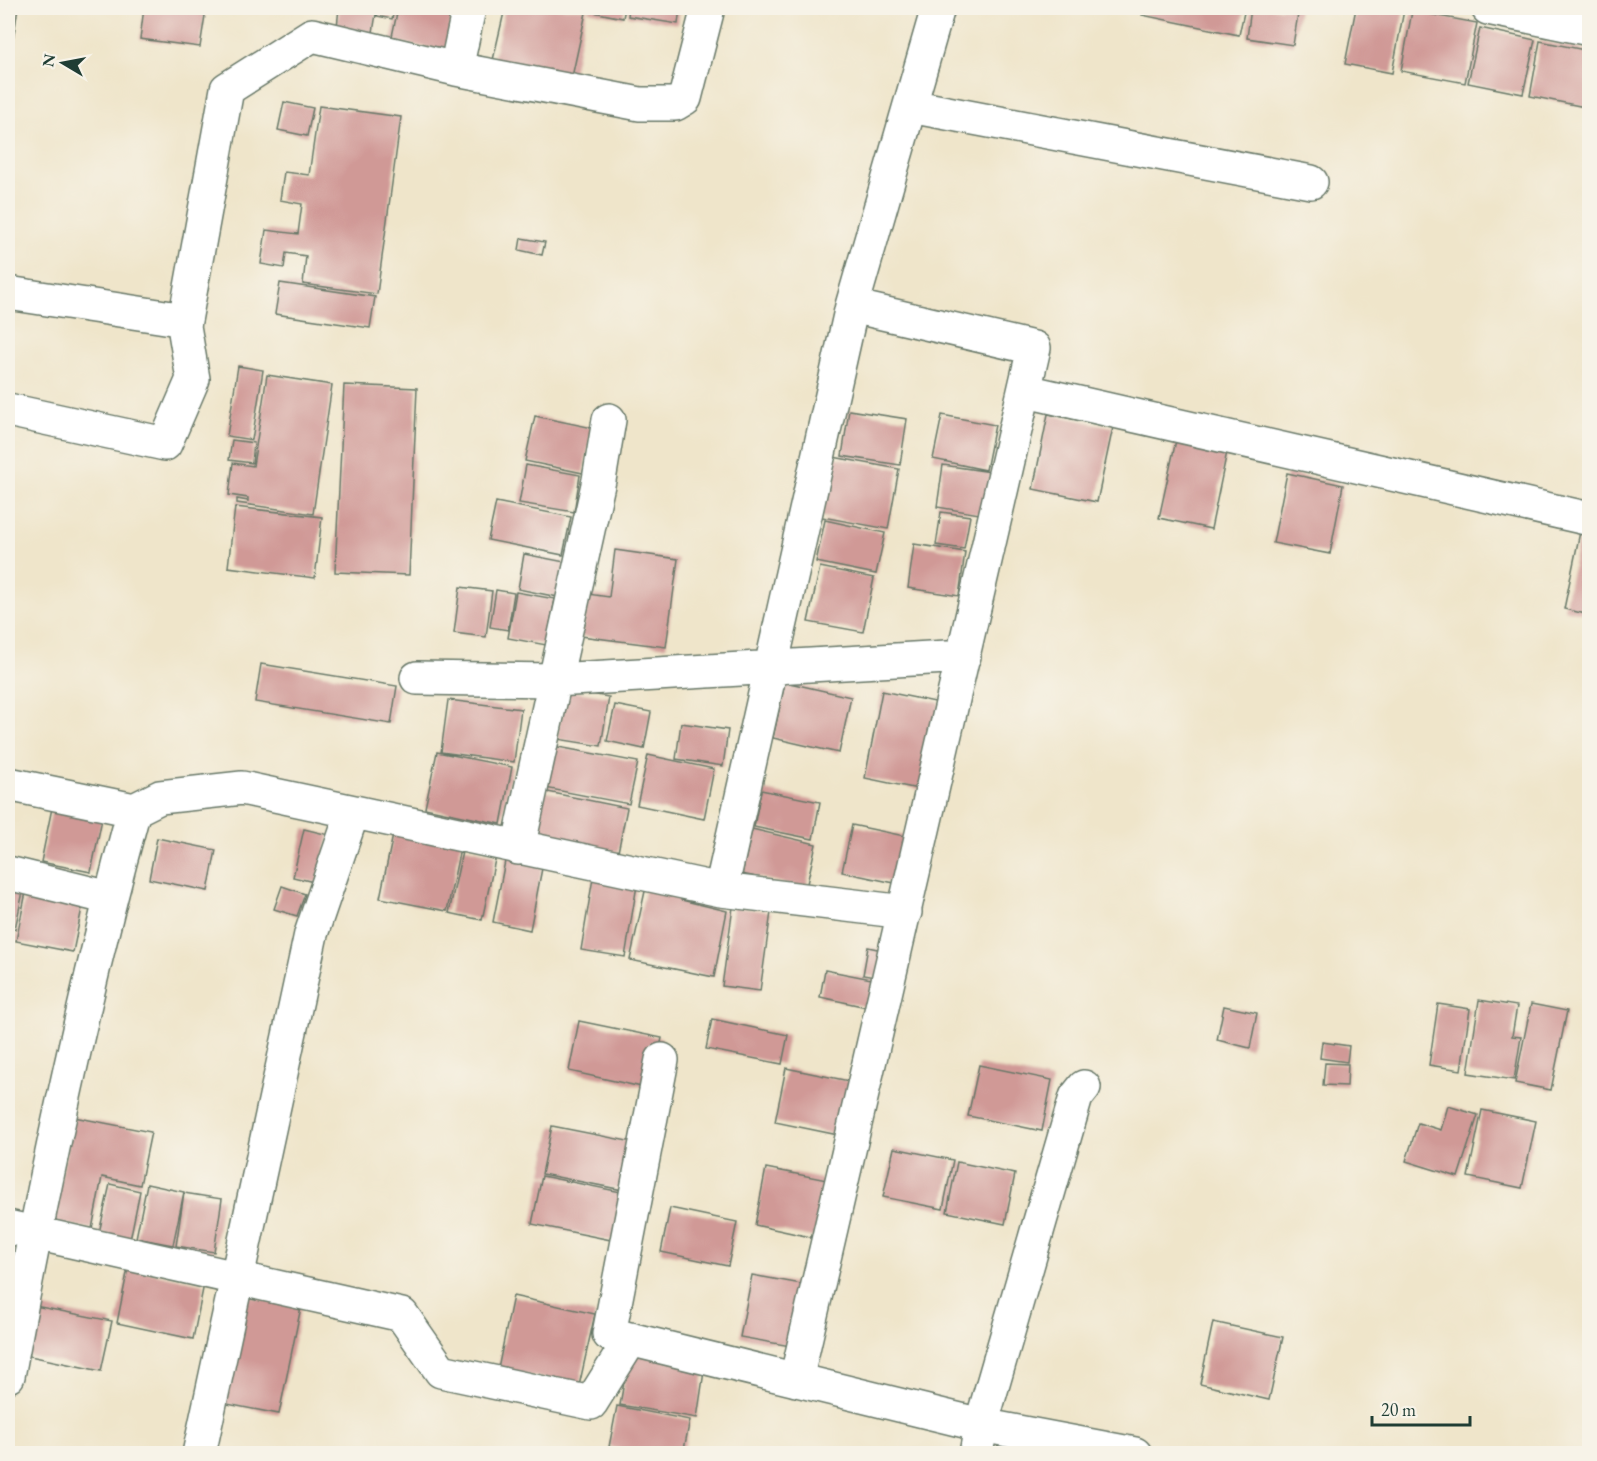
<svg xmlns="http://www.w3.org/2000/svg" width="1597" height="1461" font-family="'EB Garamond',serif">
<style>
.building{fill:#d09996}
.lines{fill:none;stroke-linecap:round;stroke-linejoin:round}
.minor-casing{stroke:#687868;stroke-width:36}
.minor{stroke:#fff;stroke-width:33}
</style>
<rect width="100%" height="100%" fill="#f7f3e8"/>
<filter id="ink" filterUnits="userSpaceOnUse"><feTurbulence type="fractalNoise" baseFrequency=".0167" numOctaves="2"/><feDisplacementMap in="SourceGraphic" scale="12" xChannelSelector="R" yChannelSelector="G"/><feConvolveMatrix kernelMatrix="1 2 1 2 8 2 1 2 1" color-interpolation-filters="sRGB"/></filter>
<filter id="wash" filterUnits="userSpaceOnUse"><feTurbulence type="fractalNoise" baseFrequency=".008" numOctaves="4" result="noise"/><feDisplacementMap in="SourceGraphic" scale="24" xChannelSelector="R" yChannelSelector="G"/><feGaussianBlur stdDeviation="1.35" result="paint"/><feColorMatrix in="noise" values="0 0 0 0 0 0 0 0 0 0 0 0 0 0 0 0 0 1.4 0 .05"/><feComposite in="paint" operator="in"/></filter>
<g filter="url(#wash)">
<rect width="100%" height="100%" fill="#efe5ca"/>
<g id="blocks">
<path class="building" d="M8 8H18L9 66H8Z
M144 8 206 9 200 47 140 39Z
M339 8H377L373 32 337 27Z
M379 8H395L392 19 377 16Z
M398 8H454L446 51 391 41Z
M505 8H587L572 77 493 60Z
M589 8H625L623 18 588 11Z
M629 8H680L678 24 628 16Z
M1143 8H1245L1239 35 1142 15Z
M1251 8H1299L1293 45 1247 38Z
M1356 8 1404 10 1392 73 1345 64Z
M1412 11 1477 23 1465 83 1401 71Z
M1480 28 1535 40 1523 94 1468 83Z
M1540 41 1590 51V108L1530 96Z
M284 102 313 108 307 136 278 130Z
M319 106 401 117 377 294 303 284 306 256 286 253 284 268 261 264 266 230 298 234 302 204 280 200 284 172 309 175Z
M521 238 545 242 542 255 519 250Z
M280 283 375 297 370 328 275 314Z
M238 366 263 370 252 440 227 436Z
M267 375 332 385 313 514 237 503V499L248 501V498L229 495 233 463 253 466Z
M344 385 417 388 409 575 335 572Z
M849 410 907 419 900 465 842 456Z
M1048 414 1113 427 1097 502 1033 489Z
M942 415 995 425 986 470 933 459Z
M535 416 593 428 583 473 525 461Z
M1178 431 1229 442 1211 529 1159 518Z
M232 440 254 443 252 463 229 460Z
M833 457 899 469 888 529 822 517Z
M526 465 580 475 574 512 519 503Z
M943 465 991 472 985 515 937 507Z
M1287 473 1343 485 1330 554 1273 543Z
M496 502 571 517 563 555 488 540Z
M235 507 322 517 315 578 228 567Z
M941 512 970 516 964 549 936 545Z
M825 520 885 533 876 574 816 562Z
M1580 532 1590 534V615L1564 609Z
M914 544 965 552 959 596 908 588Z
M615 550 678 559 666 647 581 636 588 594 609 597Z
M524 554 565 562 558 597 518 589Z
M820 567 874 578 863 632 808 622Z
M460 587 492 591 486 637 454 633Z
M496 590 514 593 508 630 490 627Z
M516 592 555 599 546 645 508 638Z
M261 664 397 686 391 724 255 702Z
M785 682 851 697 839 753 773 738Z
M564 690 609 697 601 746 557 739Z
M882 691 940 703 923 790 865 778Z
M448 700 521 709 514 762 441 752Z
M615 705 651 712 644 749 607 741Z
M681 723 728 730 723 766 676 759Z
M553 746 638 762 629 804 545 788Z
M437 752 512 767 501 824 425 808Z
M648 755 714 769 704 819 637 805Z
M761 790 820 802 813 839 754 827Z
M543 791 627 808 618 852 533 834Z
M53 803 103 814 91 872 41 862Z
M395 825 462 839 447 911 380 898Z
M852 825 914 838 904 885 842 872Z
M304 829 329 835 318 883 293 877Z
M752 829 816 844 806 888 742 874Z
M157 838 216 850 208 891 149 879Z
M463 847 496 855 482 920 449 913Z
M507 851 544 858 530 930 493 922Z
M593 878 637 885 625 957 581 950Z
M647 882 683 890 681 900 727 911 714 977 630 960Z
M8 884 24 887 15 929 8 927Z
M282 886 305 894 297 916 274 909Z
M26 892 83 903 73 952 16 941Z
M733 907 771 912 760 991 722 986Z
M868 947 887 951 881 978 863 975Z
M825 970 882 981 876 1009 820 997Z
M1479 1000 1517 1006 1512 1036 1521 1037 1514 1080 1468 1073Z
M1438 1004 1470 1009 1461 1070 1429 1065Z
M1531 1004 1567 1011 1551 1090 1515 1083Z
M1224 1006 1257 1013 1250 1048 1217 1040Z
M712 1019 788 1035 782 1064 706 1049Z
M579 1021 662 1038 651 1089 569 1071Z
M1322 1042 1349 1046 1347 1062 1320 1058Z
M1325 1063 1348 1064 1347 1086 1323 1085Z
M979 1065 1052 1080 1042 1131 968 1116Z
M786 1068 859 1083 848 1137 775 1122Z
M1448 1106 1478 1115 1458 1177 1406 1161 1418 1123 1441 1130Z
M1482 1110 1536 1121 1522 1188 1468 1177Z
M74 1117 151 1132 140 1185 102 1177 92 1229 51 1221Z
M552 1126 638 1143 628 1191 542 1174Z
M894 1148 953 1160 943 1209 883 1197Z
M957 1162 1015 1174 1005 1224 947 1212Z
M766 1168 827 1180 815 1238 755 1225Z
M542 1176 626 1193 616 1241 532 1224Z
M110 1184 140 1191 130 1240 99 1233Z
M147 1184 184 1192 173 1245 136 1238Z
M184 1193 222 1199 214 1252 176 1246Z
M670 1208 737 1222 728 1266 661 1252Z
M128 1268 204 1284 193 1339 117 1323Z
M752 1275 807 1285 796 1347 740 1337Z
M244 1295 301 1307 279 1414 222 1403Z
M513 1296 595 1314 579 1386 498 1369Z
M35 1306 112 1321 101 1371 25 1355Z
M1213 1322 1283 1337 1269 1400 1200 1384Z
M629 1353 705 1365 697 1418 620 1405Z
M617 1406 690 1420 683 1454H644L609 1447Z"/>
</g>
</g>
<g filter="url(#ink)">
<use href="#blocks" fill-opacity="0" stroke="#687868" stroke-width="1.5"/>
<g class="lines">
<defs>
<path id="minor" d="M1488 8 1590 29
M456 69 640 104H675L685 98 708 8
M910 106 1311 182
M8 293 185 320
M1026 391 1590 519
M8 410 165 444 193 379 184 326 227 89 312 35 456 69 469 8
M417 678 555 680 599 480 609 420
M8 784 134 810 160 797 242 788 721 890 852 306
M518 848 555 680 964 656
M8 873 110 898
M721 890 905 912
M662 1060 609 1334 981 1425 1135 1454
M8 1227 402 1315 441 1371 591 1403 631 1339
M8 1376C43 1186 83 996 134 810
M796 1380 1034 348 852 306 938 8
M199 1454 311 934 352 814
M976 1454 981 1425 1076 1097 1084 1087"/>
</defs>
<use href="#minor" class="minor-casing"/>
<use href="#minor" class="minor"/>
</g>
</g>
<rect width="1597" height="1461" fill="none" stroke="#f7f3e8" stroke-width="30"/>
<g transform="translate(63 63) rotate(280)" stroke="#f7f3e8" stroke-width="4.5" paint-order="stroke">
<path d="M0-4.5L10 22L0 15L-10 22Z" fill="#1f3d34"/>
<text y="-9" font-size="16" font-weight="bold" text-anchor="middle" fill="#1f3d34">N</text>
</g>
<path d="M1372 1416v9h98v-9" fill="none" stroke="#1f3d34" stroke-width="3"/>
<text x="1381" y="1416" font-size="18" fill="#1f3d34" stroke="#f7f3e8" stroke-width="4.5" paint-order="stroke">20 m</text>
</svg>
